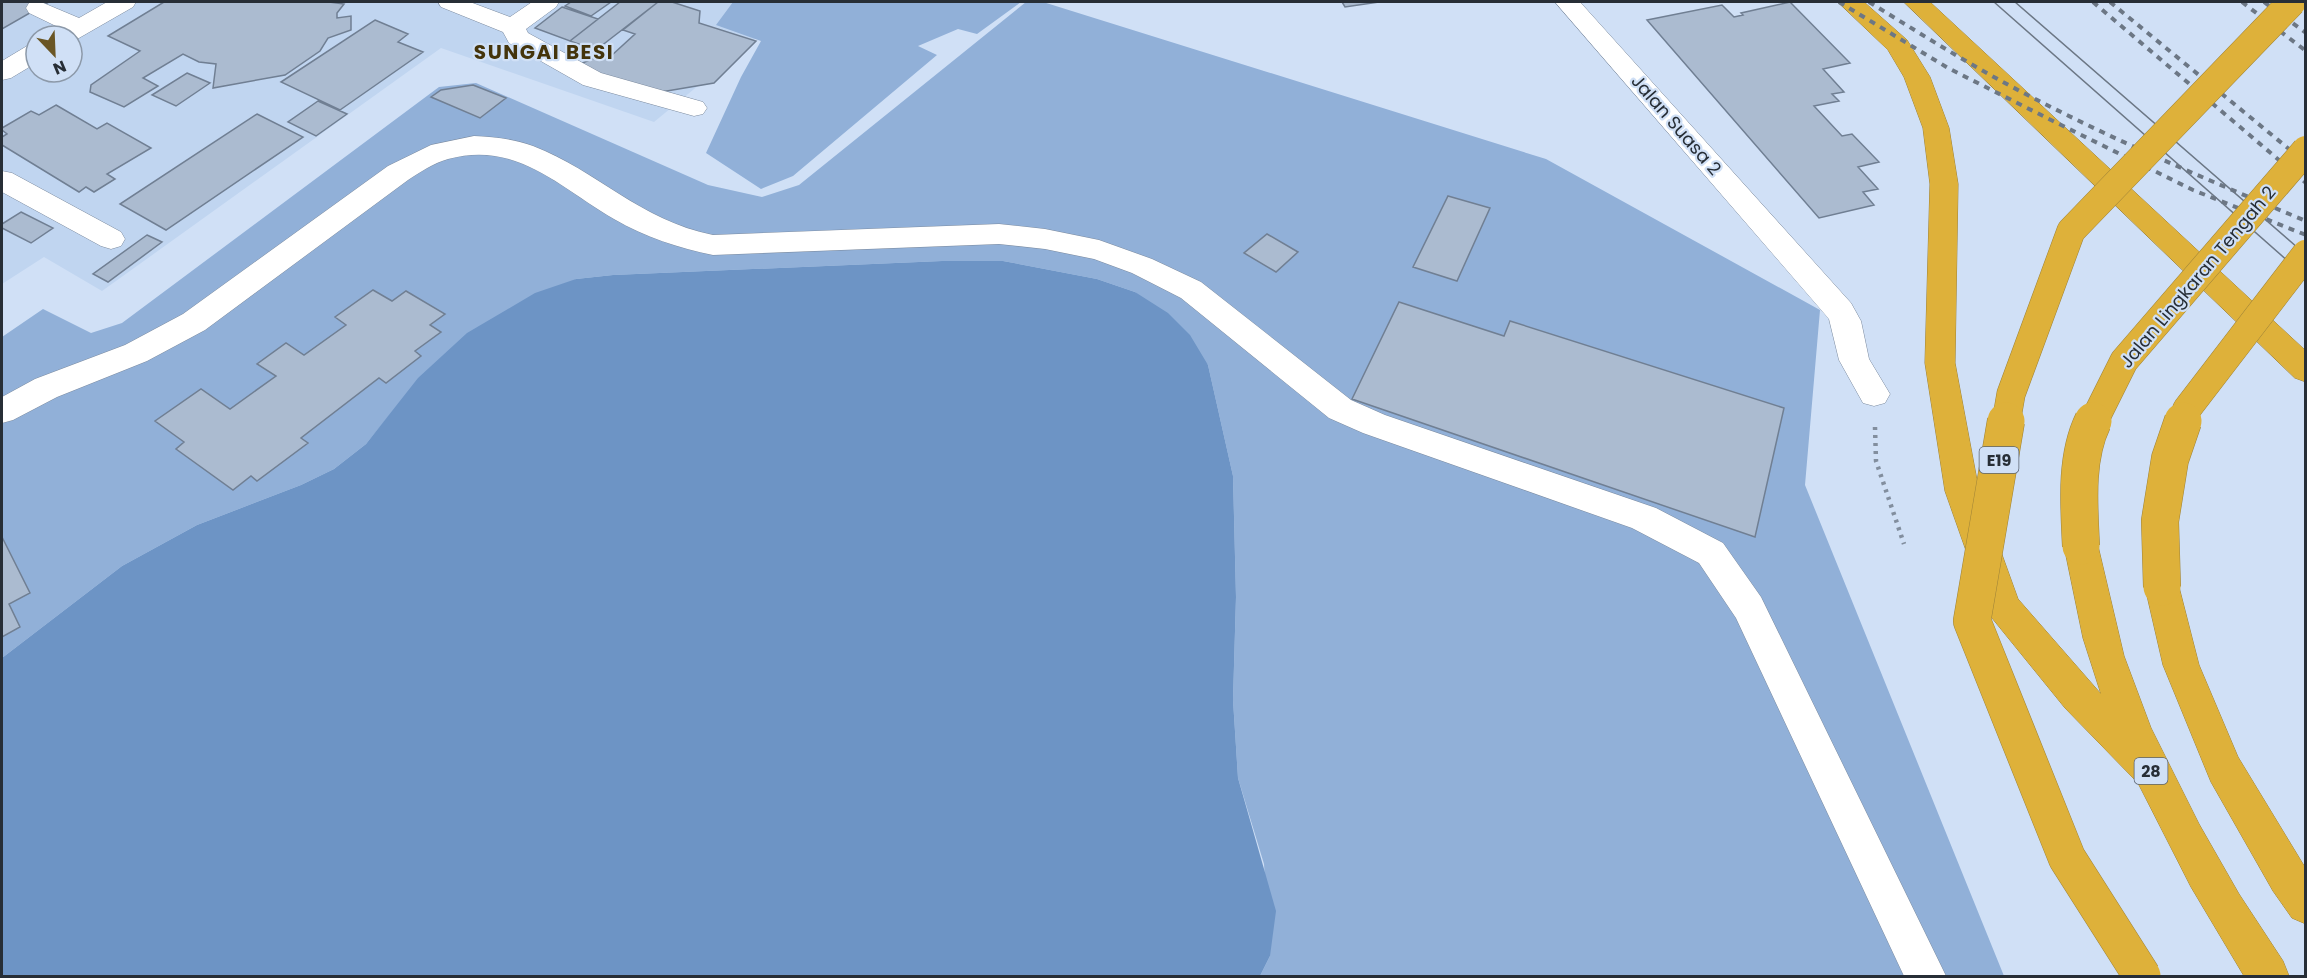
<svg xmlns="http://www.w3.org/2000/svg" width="2307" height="978" font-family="Poppins,sans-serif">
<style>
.built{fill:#c0d5f0;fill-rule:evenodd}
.green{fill:#91b0d8}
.water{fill:#6d94c5}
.building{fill:#abbbd0;stroke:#707f93;stroke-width:1.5}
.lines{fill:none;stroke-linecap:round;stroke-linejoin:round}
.minor-casing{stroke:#7b8a9e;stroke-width:1}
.highway-casing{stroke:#9e8339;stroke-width:1}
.path{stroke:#828e9e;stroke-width:4.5;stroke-dasharray:3 5;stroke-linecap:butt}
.minor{fill:#fff;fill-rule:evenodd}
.highway{fill:#deb13a;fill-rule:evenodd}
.tram{stroke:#6c7785;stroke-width:1.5}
.rail{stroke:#6c7785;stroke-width:4;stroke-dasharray:6 6;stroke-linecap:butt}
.highway-bridge-far1-casing{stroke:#9e8339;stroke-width:29;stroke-linecap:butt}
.highway-bridge-casing{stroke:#9e8339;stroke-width:38;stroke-linecap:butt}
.highway-bridge-far1{stroke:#deb13a;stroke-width:28}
.highway-bridge{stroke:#deb13a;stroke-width:37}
.labels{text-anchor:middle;stroke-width:4.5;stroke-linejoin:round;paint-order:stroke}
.shield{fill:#d0e0f6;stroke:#5a6370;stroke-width:1.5}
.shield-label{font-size:16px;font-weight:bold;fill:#272e36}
.street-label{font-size:18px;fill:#272e36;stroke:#d0e0f6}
.far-district-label{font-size:20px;font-weight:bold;letter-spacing:1.5px;fill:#44340b;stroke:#d0e0f6}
</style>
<rect width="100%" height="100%" fill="#d0e0f6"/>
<path class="built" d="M2 2H800L654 122 441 48 102 291 44 257 2 284ZM36 36H72V72H36Z"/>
<path class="green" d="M733 2H1021L977 34 958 29 918 46 937 55 793 176 761 189 706 153 741 77 761 41 716 25Z
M1026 2H1043L1546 159 1820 310 1805 485 2004 976H1260L1270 956 1264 864 1238 778 1233 700 1236 597 1233 476 1208 365 1135 292 1097 279 1003 261H942L613 275 576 279 392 412 366 444 334 469 301 485 197 525 122 566 2 658V337L43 309 91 333 122 323 439 87 476 83 708 185 762 197 799 185Z"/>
<path class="water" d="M942 261H1003L1097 279 1135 292 1168 313 1190 335 1208 365 1233 476 1236 597 1233 700 1238 778 1276 911 1270 956 1260 976H2V658L122 566 197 525 301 485 334 469 366 444 418 378 467 333 535 293 576 279 613 275Z"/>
<path class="building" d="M2 2H49L2 29Z
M164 2H329L344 4 337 13V18L351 16V30L328 38 320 51 285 75 213 88 216 64 199 62 183 54 143 78 158 86 124 107 90 92 91 85 140 51 108 36Z
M571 2H611L591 16 565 6Z
M620 2H658L596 50 570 41Z
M658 2H672L700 11 699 23 756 41 714 83 655 93 575 66 602 55 611 56 635 34 623 30Z
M1342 2H1379L1345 7Z
M1790 2 1850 63 1823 69 1844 92 1832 94 1839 101 1814 106 1842 136 1852 134 1879 162 1858 167 1878 189 1863 192 1874 205 1819 218 1647 20 1722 5 1734 17 1743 15 1741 13Z
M562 7 598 19 570 41 535 28Z
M375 20 408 34 398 42 423 52 340 110 281 82Z
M187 73 210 83 176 106 152 95Z
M473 85 506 98 480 118 431 97 441 90Z
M318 101 347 114 316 136 288 122Z
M56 105 97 129 107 123 151 148 107 174 115 179 94 192 86 187 79 192 2 145V137L7 134 2 130V128L31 111 39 115Z
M257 114 303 137 166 230 120 204Z
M1448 196 1490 208 1457 281 1413 267Z
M21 212 53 228 31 243 2 228V224Z
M1267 234 1298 252 1276 272 1244 253Z
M147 235 162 242 108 282 93 274Z
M373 290 392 301 406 291 445 314 430 325 441 332 415 351 421 356 386 383 379 378 301 438 308 443 257 481 251 476 233 490 176 449 184 442 155 421 201 389 230 409 276 376 257 364 286 343 304 355 346 325 335 317Z
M1399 302 1504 336 1510 321 1784 408 1755 537 1352 399Z
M2 537 30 593 9 604 20 627 2 637Z"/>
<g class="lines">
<defs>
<path id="minor" d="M41 2 79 18 107 2H136L133 7 72 42V36H52L60 28 29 13 26 8 29 3Z
M438 2H470L510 17 532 2H559L556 7 526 29 528 33 601 73 703 102 707 108 703 114 694 116 583 85 509 43 503 32 441 7Z
M1555 2H1580L1851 303 1861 321 1869 359 1890 394 1885 403 1874 406 1863 403 1839 360 1829 319Z
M36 44V63L11 78 2 80V61L27 46Z
M474 136C494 137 514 139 533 146 598 171 639 220 713 235L999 224 1045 229 1099 240 1152 259 1201 282 1351 400 1385 415 1656 508 1723 543 1761 597 1946 976H1904L1736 618 1699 563 1632 528 1363 433 1329 418 1181 298 1132 273 1094 259 1045 249 999 244 713 255C679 248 645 237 614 219 560 188 517 140 448 159 434 163 420 172 408 180L205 330 147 361 57 397 13 420 2 423V397L35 379 125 345 183 314 388 166 431 145Z
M2 171 12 173 121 232 125 239 121 246 111 249 101 246 2 192Z"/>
<path id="highway" d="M1838 2H1864L1907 40 1930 77 1949 128 1958 184 1955 363 1979 491 2018 599 2101 694 2083 638 2064 546 2069 536 2081 532 2093 536 2098 546 2124 656 2151 728 2199 824 2239 894 2283 961 2289 976H2244L2191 887 2138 783 2065 708 1992 618 1986 607 1945 491 1925 363 1930 184 1923 128 1904 77 1888 50Z
M1904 2H1930L2306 351V382L2295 378Z
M2162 572 2174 576 2179 587 2199 665 2238 757 2306 869V924L2292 918 2273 891 2211 782 2163 665 2145 587 2150 576Z"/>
</defs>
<use href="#minor" class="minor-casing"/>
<use href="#highway" class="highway-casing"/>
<path class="path" d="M1875 427 1876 461 1904 544"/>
<use href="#minor" class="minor"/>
<use href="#highway" class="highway"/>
<path class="tram" d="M1994 2 2306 277
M2015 2 2306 255"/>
<path class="rail" d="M1839 2 1948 68 2053 121 2193 190 2306 235
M1869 2C1913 29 1957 57 2003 82 2101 135 2203 178 2306 221
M2093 2 2306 183
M2110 2 2306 163
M2242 2 2306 51
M2264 2 2306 33"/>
<defs>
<path id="highway-bridge-far1" d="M2006 423 2011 394 2071 231 2292 2
M2093 423 2124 361 2306 150
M2182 423 2187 409 2306 254"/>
<path id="highway-bridge" d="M2006 421 1972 621 2067 858 2142 976
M2081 546C2079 505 2075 458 2093 421
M2162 587 2160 521 2170 459 2183 421"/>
</defs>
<use href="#highway-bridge-far1" class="highway-bridge-far1-casing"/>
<use href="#highway-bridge" class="highway-bridge-casing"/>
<use href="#highway-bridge-far1" class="highway-bridge-far1"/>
<use href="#highway-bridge" class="highway-bridge"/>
</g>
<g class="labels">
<g class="shield">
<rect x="1979.5" y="447" width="39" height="26" rx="4.5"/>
<rect x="2134.5" y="758" width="33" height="26" rx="4.5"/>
</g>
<g class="shield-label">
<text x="1999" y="466">E19</text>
<text x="2151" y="777">28</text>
</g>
<g class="street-label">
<text transform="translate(1676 125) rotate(49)" y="6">Jalan Suasa 2</text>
<text transform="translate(2198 277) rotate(-50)" y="6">Jalan Lingkaran Tengah 2</text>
</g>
<g class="far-district-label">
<text x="544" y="59">SUNGAI BESI</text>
</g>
</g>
<rect width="2307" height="978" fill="none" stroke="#272e36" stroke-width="6"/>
<g transform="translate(54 54) rotate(157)"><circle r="28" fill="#d0e0f6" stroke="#8c99a9" stroke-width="1.5"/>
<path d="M0-4.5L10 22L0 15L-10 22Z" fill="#6a5625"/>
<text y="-9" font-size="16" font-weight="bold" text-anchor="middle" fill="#272e36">N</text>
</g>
</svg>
